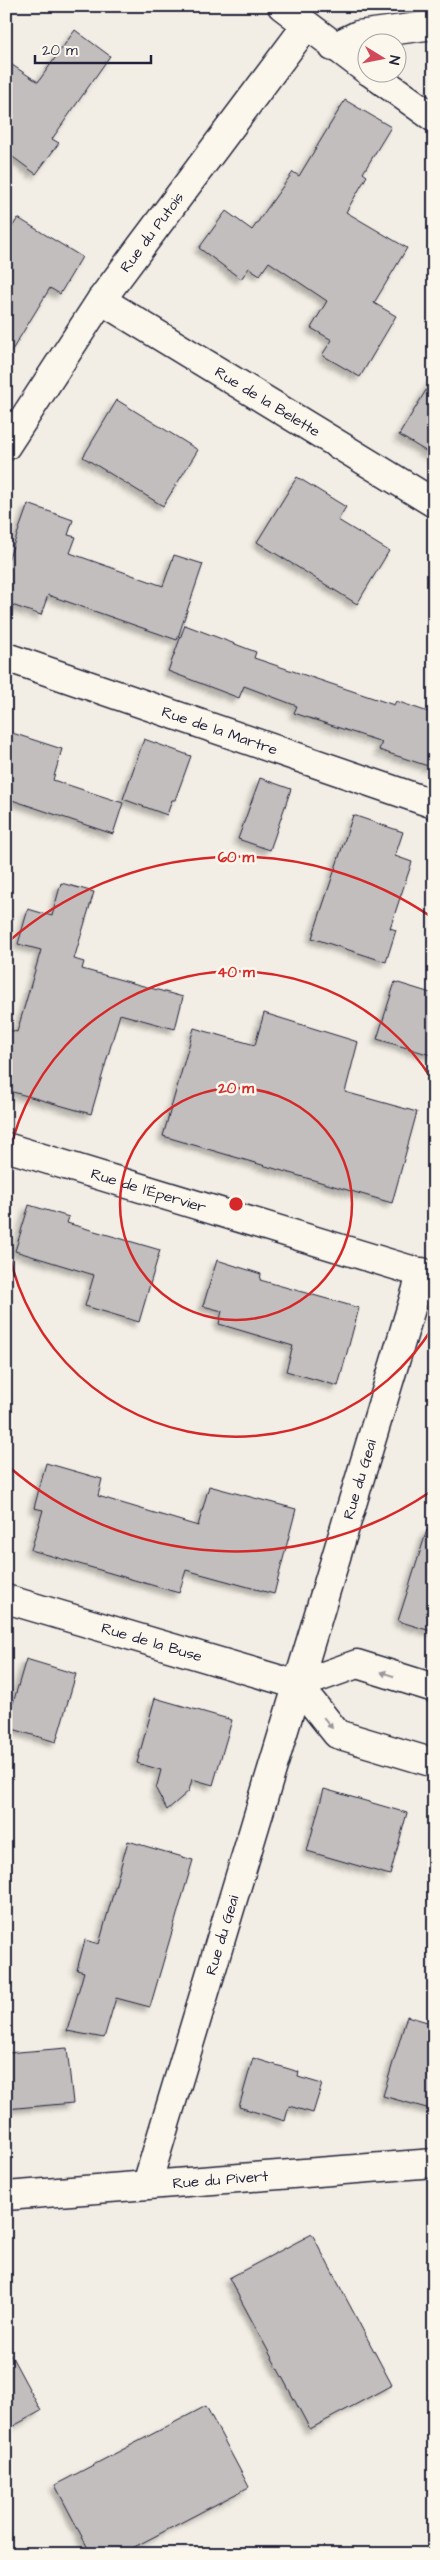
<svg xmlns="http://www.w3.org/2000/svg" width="440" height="2560" font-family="'Architects Daughter',sans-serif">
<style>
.building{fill:#c2bebe;stroke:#22223b;filter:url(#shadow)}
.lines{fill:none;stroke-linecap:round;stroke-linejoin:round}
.street-casing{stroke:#22223b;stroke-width:31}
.street{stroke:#fbf7ec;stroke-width:28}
.oneway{fill:#99979c}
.ring{fill:none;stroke:#d62828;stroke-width:2.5}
.labels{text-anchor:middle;stroke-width:5;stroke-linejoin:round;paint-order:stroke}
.street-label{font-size:15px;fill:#22223b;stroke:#fbf7ec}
.centre{fill:#d62828;stroke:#fbf7ec;stroke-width:2.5}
.ring-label{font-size:15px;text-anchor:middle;font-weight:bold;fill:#d62828;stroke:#fbf7ec;stroke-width:5;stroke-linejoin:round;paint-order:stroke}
</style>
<defs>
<filter id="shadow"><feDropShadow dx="-4.5" dy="4.5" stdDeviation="2.5" flood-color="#0004"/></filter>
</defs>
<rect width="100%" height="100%" fill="#f2eee5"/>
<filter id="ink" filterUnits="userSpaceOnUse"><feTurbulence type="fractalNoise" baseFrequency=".02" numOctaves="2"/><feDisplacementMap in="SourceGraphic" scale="10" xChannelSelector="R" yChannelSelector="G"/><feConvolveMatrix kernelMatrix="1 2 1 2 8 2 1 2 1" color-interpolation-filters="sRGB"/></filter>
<g filter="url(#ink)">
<path class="building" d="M75 30 110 56 52 139 59 143 36 174 6 152V61L38 82Z
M345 100 391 127 363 173 367 176 346 212 407 248 374 303 396 316 360 377 322 355 332 340 311 328 327 301 269 262 260 275 249 268 241 279 199 248 226 211 252 230 293 172 299 176Z
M18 218 82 257 60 294 50 288 6 360V236Z
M434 377V456L399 435Z
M117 400 198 450 163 506 83 457Z
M297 477 346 507 338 520 389 551 357 604 257 542Z
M28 504 73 520 68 535 76 537 70 553 163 586 174 555 203 564 177 640 48 595 41 615 6 603V566Z
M185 625 256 652 254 658 394 705 396 701 434 714V768L379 750 382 742 294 713 297 706 244 686 239 698 168 671Z
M6 731 62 749 53 780 123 803 113 834 6 798Z
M144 739 191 756 175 800H172L167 815 123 799Z
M260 778 291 789 270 850 238 839Z
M353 815 403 832 395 856 412 862 390 928 396 930 386 962 312 938Z
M61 883 94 892 74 959 84 962 82 969 183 997 175 1029 120 1014 91 1114 6 1090V1029L17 1032 41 950 18 944 28 909 52 916Z
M395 982 434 994V1056L377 1039Z
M264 1013 358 1042 345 1092 417 1112 392 1203 163 1136 194 1028 255 1045Z
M29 1205 69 1217 67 1223 160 1250 139 1322 85 1306 94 1275 15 1251Z
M217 1260 261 1274 260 1280 359 1308 338 1386 286 1371 293 1346 219 1324 222 1311 203 1306Z
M46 1463 102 1479 98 1496 198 1526 209 1486 296 1509 274 1594 186 1570 179 1593 31 1550 43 1510 34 1508Z
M427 1530 434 1531V1632L398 1621Z
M26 1659 76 1674 56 1742 6 1727Z
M155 1698 232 1720 213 1785 192 1779 189 1791 167 1810 156 1789 161 1770 137 1763Z
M324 1789 407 1813 390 1875 307 1851Z
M128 1841 193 1860 150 2007 116 1998 104 2038 67 2031 84 1972 77 1970 85 1940 99 1944Z
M407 2016 434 2024V2110L383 2096Z
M67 2048 73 2103 6 2109V2053Z
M253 2058 299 2072 298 2077 322 2084 313 2113 289 2106 285 2121 239 2107Z
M312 2234 392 2385 310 2429 229 2278Z
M6 2346 41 2411 6 2430Z
M206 2406 249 2487 121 2554H91L55 2485Z"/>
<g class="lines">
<defs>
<g id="street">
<path d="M282 6 368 71"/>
<path d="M333 47 358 35 434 25"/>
<path d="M370 72 434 118"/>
<path id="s1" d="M101 300 434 503"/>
<path id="s2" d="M6 446 101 300 306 26"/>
<path id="s3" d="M6 657 434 804"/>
<path id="s4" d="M6 1147 434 1277"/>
<path id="s5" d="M6 1599 298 1685"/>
<path d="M298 1685 337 1734 434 1763"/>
<path d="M298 1685 357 1664 434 1688"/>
<path id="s6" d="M147 2184 422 1272"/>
<path id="s7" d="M6 2196 434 2163"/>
</g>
</defs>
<use href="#street" class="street-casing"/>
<use href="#street" class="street"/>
</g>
<defs><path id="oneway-solid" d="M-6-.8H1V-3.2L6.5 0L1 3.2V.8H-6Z" transform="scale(1.25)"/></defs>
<g class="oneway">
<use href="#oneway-solid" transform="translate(387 1674) rotate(-163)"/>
<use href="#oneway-solid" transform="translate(328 1723) rotate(51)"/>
</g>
</g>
<g class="ring">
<circle cx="236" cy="1204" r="116"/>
<path d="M433 1327A232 232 0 0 1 6 1236M6 1172A232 232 0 0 1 433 1081"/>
<path d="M433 1490A347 347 0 0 1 8 1466M8 942A347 347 0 0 1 433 918"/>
</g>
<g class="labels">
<g class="street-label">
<text dy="5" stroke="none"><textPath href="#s2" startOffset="259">Rue du Putois</textPath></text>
<text dy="5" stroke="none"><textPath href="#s1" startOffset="195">Rue de la Belette</textPath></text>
<text dy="5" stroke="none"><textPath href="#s3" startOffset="226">Rue de la Martre</textPath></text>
<text dy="5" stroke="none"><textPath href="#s4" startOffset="149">Rue de l'Épervier</textPath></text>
<text dy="5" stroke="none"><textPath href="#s6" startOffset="736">Rue du Geai</textPath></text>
<text dy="5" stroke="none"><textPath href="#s5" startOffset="152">Rue de la Buse</textPath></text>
<text dy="5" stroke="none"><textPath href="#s6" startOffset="260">Rue du Geai</textPath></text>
<text dy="5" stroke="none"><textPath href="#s7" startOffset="215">Rue du Pivert</textPath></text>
</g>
</g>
<circle cx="236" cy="1204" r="8" class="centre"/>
<g class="ring-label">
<text x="236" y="862">60 m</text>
<text x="236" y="977">40 m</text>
<text x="236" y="1093">20 m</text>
</g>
<rect width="440" height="2560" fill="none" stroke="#fbf7ec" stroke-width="25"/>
<rect x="12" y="12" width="415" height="2535" fill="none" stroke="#22223b" stroke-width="2" filter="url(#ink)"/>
<g transform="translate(382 58) rotate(100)"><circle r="24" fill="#fbf7ec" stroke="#a4a2a5"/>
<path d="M0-4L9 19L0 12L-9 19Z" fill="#d1495b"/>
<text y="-8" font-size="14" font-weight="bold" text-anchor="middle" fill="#22223b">N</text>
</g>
<path d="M35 55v8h116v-8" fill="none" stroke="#22223b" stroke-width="2.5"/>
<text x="42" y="55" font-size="15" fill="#22223b" stroke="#fbf7ec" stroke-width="4" paint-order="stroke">20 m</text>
</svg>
